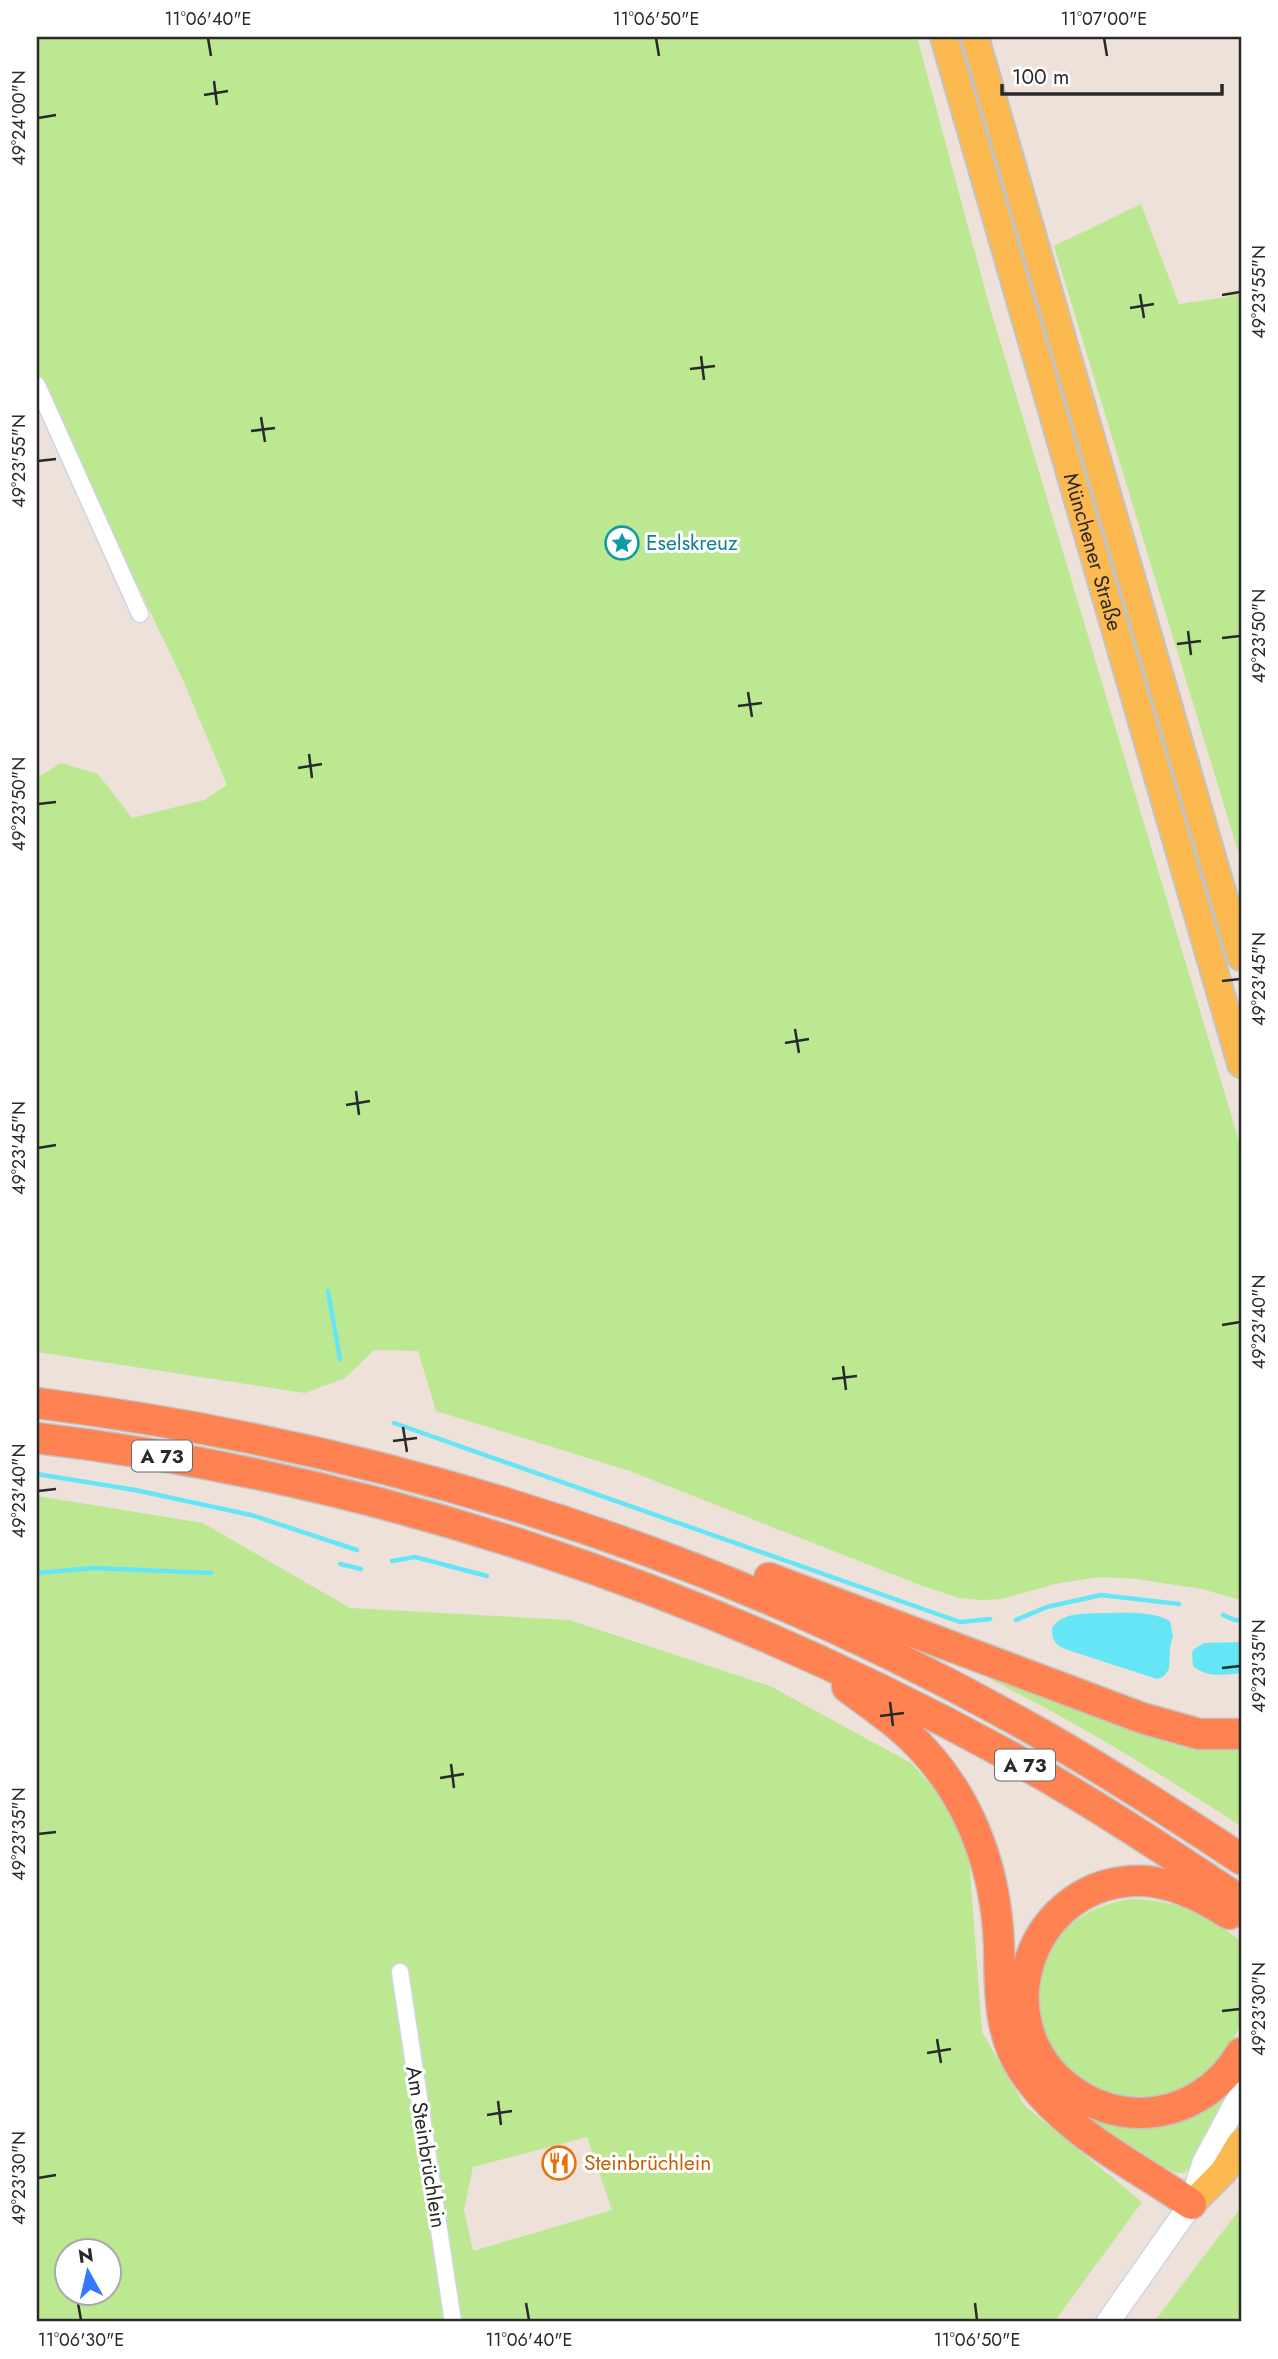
<svg xmlns="http://www.w3.org/2000/svg" width="1278" height="2359" viewBox="0 0 1278 2359" font-family="Jost,sans-serif">
	<style>
		.green { fill: #bce891; fill-rule: evenodd }
		.water { fill: #64e6f7 }
		.lines { fill: none; stroke-linecap: round; stroke-linejoin: round }
		.stream { stroke: #64e6f7; stroke-width: 4.5 }
		.minor-casing { stroke: #cfd6e3; stroke-width: 19 }
		.secondary-casing { stroke: #cfd6e3; stroke-width: 26 }
		.primary-casing { stroke: #c3c3c3; stroke-width: 30 }
		.motorway-casing { stroke: #c3c3c3; stroke-width: 33 }
		.minor { stroke: #fff; stroke-width: 16 }
		.secondary { stroke: #fff; stroke-width: 23 }
		.primary { stroke: #fbb950; stroke-width: 26 }
		.motorway { stroke: #ff8352; stroke-width: 30 }
		.ticks { fill: none; stroke: #292929; stroke-width: 2.5 }
		.labels { text-anchor: middle; stroke-width: 6; stroke-linejoin: round; paint-order: stroke }
		.shield { fill: #fff; stroke: #696969; stroke-width: 2 }
		.shield-label { font-size: 19px; font-weight: bold; fill: #292929 }
		.culture-label { font-size: 21px; fill: #0d838f; stroke: #fff; text-anchor: start }
		.street-label { font-size: 21px; fill: #292929; stroke: #fff }
		.food-label { font-size: 21px; fill: #c56008; stroke: #fff; text-anchor: start }
		.neatline { fill: none; stroke: #292929; stroke-width: 2.5 }
		.ticks-label { font-size: 18px; text-anchor: middle; fill: #292929 }
	</style>
	<rect width="100%" height="100%" fill="#ede1d9"/>
	<g class="green">
		<path d="M 37,37 L 917,37 L 988,301 L 1241,1148 L 1241,1600 L 1202,1589 L 1136,1579 L 1101,1577 L 1059,1583 L 1001,1599 L 982,1600 L 959,1598 L 920,1585 L 627,1470 L 436,1411 L 418,1351 L 374,1350 L 345,1378 L 305,1393 L 37,1352 L 37,778 L 61,763 L 98,774 L 132,818 L 204,800 L 227,785 L 183,680 L 37,376 Z"/>
		<path d="M 1141,204 L 1179,304 L 1227,297 L 1241,289 L 1241,861 L 1054,246 Z"/>
		<path d="M 37,1496 L 203,1523 L 350,1608 L 569,1620 L 770,1686 L 911,1763 L 944,1799 L 969,1858 L 982,2032 L 1025,2106 L 1142,2202 L 1054,2322 L 37,2322 ZM 587,2137 L 612,2210 L 473,2251 L 464,2210 L 473,2167 ZM 66,2250 L 108,2250 L 108,2292 L 66,2292 Z"/>
		<path d="M 991,1677 L 1201,1747 L 1218,1750 L 1241,1748 L 1241,1826 C 1160,1774 1080,1724 993,1681 Z"/>
		<path d="M 1132,1899 C 1181,1901 1202,1913 1241,1941 C 1241,1960 1241,1980 1241,1999 C 1241,2006 1242,2014 1241,2020 C 1238,2036 1224,2054 1213,2065 C 1202,2075 1192,2084 1179,2090 C 1161,2097 1141,2097 1122,2095 C 1054,2084 1019,2016 1048,1955 C 1063,1922 1097,1903 1132,1899 Z"/>
		<path d="M 1241,2068 L 1241,2078 L 1190,2168 L 1184,2173 L 1176,2173 L 1164,2167 L 1081,2113 L 1110,2116 Z"/>
		<path d="M 1241,2206 L 1241,2322 L 1154,2322 L 1236,2214 Z"/>
	</g>
	<g class="water">
		<path d="M 1101,1613 C 1122,1613 1151,1610 1170,1621 L 1173,1636 L 1170,1648 L 1169,1669 L 1164,1676 L 1157,1679 L 1068,1650 C 1057,1646 1051,1641 1052,1628 C 1062,1612 1084,1614 1101,1613 Z"/>
		<path d="M 1241,1642 L 1241,1673 C 1225,1675 1206,1678 1193,1666 L 1192,1653 L 1194,1649 L 1204,1643 Z"/>
	</g>
	<g class="lines">
		<g class="stream">
			<path d="M 328,1291 L 340,1359"/>
			<path d="M 394,1423 L 960,1622 L 990,1619"/>
			<path d="M 37,1474 L 135,1490 L 251,1515 L 357,1550"/>
			<path d="M 392,1561 L 415,1557 L 487,1576"/>
			<path d="M 340,1564 L 361,1569"/>
			<path d="M 37,1573 L 93,1568 L 211,1573"/>
			<path d="M 1223,1615 L 1235,1620 L 1241,1620"/>
			<path d="M 1016,1620 L 1047,1607 L 1101,1595 L 1179,1604"/>
		</g>
		<defs>
			<g id="minor">
				<path d="M 37,385 L 140,614"/>
				<path d="M 400,1972 L 453,2322"/>
			</g>
			<path id="secondary" d="M 1108,2322 L 1191,2204 L 1204,2163 L 1241,2094"/>
			<g id="primary">
				<path id="s1" d="M 944,37 L 1241,1064"/>
				<path d="M 975,37 L 1241,957"/>
				<path d="M 1191,2204 L 1223,2172 L 1241,2142"/>
			</g>
			<g id="motorway">
				<path d="M 37,1403 C 385,1447 718,1553 1025,1725 C 1099,1766 1170,1812 1241,1859"/>
				<path d="M 37,1438 C 376,1478 703,1589 1002,1752 C 1085,1797 1163,1849 1241,1901"/>
				<path d="M 769,1578 L 1142,1718 L 1199,1734 L 1241,1734"/>
				<path d="M 847,1687 C 865,1701 885,1714 902,1729 C 966,1785 996,1863 999,1946 C 1000,1990 998,2031 1022,2069 C 1062,2131 1133,2164 1191,2204"/>
				<path d="M 1229,1914 C 1200,1895 1166,1878 1130,1881 C 1027,1889 985,2022 1067,2087 C 1088,2103 1113,2113 1141,2113 C 1183,2112 1219,2090 1241,2053"/>
			</g>
		</defs>
		<use href="#minor" class="minor-casing"/>
		<use href="#secondary" class="secondary-casing"/>
		<use href="#primary" class="primary-casing"/>
		<use href="#motorway" class="motorway-casing"/>
		<use href="#minor" class="minor"/>
		<use href="#secondary" class="secondary"/>
		<use href="#primary" class="primary"/>
		<use href="#motorway" class="motorway"/>
	</g>
	<path class="ticks" d="M 208,38 L 211,56M 656,38 L 659,56M 1104,38 L 1107,56M 214,81 L 217,105M 204,95 L 228,91M 38,118 L 56,115M 1140,294 L 1144,318M 1222,295 L 1240,292M 1130,308 L 1154,304M 701,356 L 704,380M 690,369 L 715,366M 261,417 L 265,442M 251,431 L 275,428M 38,461 L 56,459M 1188,631 L 1191,655M 1222,638 L 1240,636M 1177,644 L 1201,641M 748,692 L 752,717M 738,706 L 762,703M 309,754 L 312,778M 298,768 L 322,764M 38,804 L 56,802M 1222,981 L 1240,979M 795,1029 L 799,1053M 785,1043 L 809,1039M 356,1091 L 359,1115M 346,1105 L 370,1101M 38,1148 L 56,1145M 1222,1325 L 1240,1322M 843,1366 L 846,1390M 832,1379 L 857,1376M 403,1427 L 407,1452M 393,1441 L 417,1438M 38,1491 L 56,1489M 1222,1668 L 1240,1666M 890,1702 L 893,1726M 880,1716 L 904,1713M 451,1764 L 454,1788M 440,1778 L 464,1774M 38,1834 L 56,1832M 1222,2011 L 1240,2009M 937,2039 L 941,2063M 927,2053 L 951,2049M 498,2101 L 501,2125M 487,2115 L 512,2111M 38,2178 L 56,2175M 78,2303 L 81,2320M 526,2303 L 529,2320M 975,2303 L 977,2320"/>
	<defs>
		<symbol id="sight-ring" viewBox="-11 -11 22 22"><circle r="9.5" fill="#fff" stroke="#0f9aa8" stroke-width="1.5"/><path d="M0-6L1.8-2.2L6-1.7L2.9 1.2L3.7 5.4L0 3.3L-3.7 5.4L-2.9 1.2L-6-1.7L-1.8-2.2Z" fill="#0f9aa8"/></symbol>
		<symbol id="restaurant-ring" viewBox="-11 -11 22 22"><circle r="9.5" fill="#fff" stroke="#e8710a" stroke-width="1.5"/><path d="M-5-6h1v4h1v-4h1v4h1v-4h1v5L-1.5 .5V6h-2V.5L-5-1ZM5-6V6H3V1.5H1.5Q1.5-4 5-6Z" fill="#e8710a"/></symbol>
	</defs>
	<g fill-rule="evenodd">
		<use href="#sight-ring" x="603" y="524" width="38" height="38"/>
		<use href="#restaurant-ring" x="540" y="2144" width="38" height="38"/>
	</g>
	<g class="labels">
		<g class="shield">
			<rect x="132" y="1440.5" width="60" height="31" rx="5"/>
			<rect x="995" y="1749.5" width="60" height="31" rx="5"/>
		</g>
		<g class="shield-label">
			<text x="162" y="1463">A 73</text>
			<text x="1025" y="1772">A 73</text>
		</g>
		<g class="culture-label">
			<text x="646" y="550">Eselskreuz</text>
		</g>
		<g class="street-label">
			<text dy="7" stroke="none"><textPath href="#s1" startOffset="536">Münchener Straße</textPath></text>
			<text transform="translate(426 2147) rotate(81)" y="7">Am Steinbrüchlein</text>
		</g>
		<g class="food-label">
			<text x="584" y="2170">Steinbrüchlein</text>
		</g>
	</g>
	<rect width="1278" height="2359" fill="none" stroke="#ffffff" stroke-width="77"/>
	<g transform="translate(88 2272) rotate(352)"><circle r="33" fill="#ffffff" stroke="#a9a9a9" stroke-width="2"/>
	<path d="M0-5L12 26L0 18L-12 26Z" fill="#3478ff"/>
	<text y="-10" font-size="19" font-weight="bold" text-anchor="middle" fill="#292929">N</text>
	</g>
	<path d="M1002 84v10h220v-10" fill="none" stroke="#292929" stroke-width="3.5"/>
	<text x="1012" y="84" font-size="21" fill="#292929" stroke="#ffffff" stroke-width="5" paint-order="stroke">100 m</text>
	<rect x="38" y="38" width="1202" height="2282" class="neatline"/>
	<g class="ticks-label">
		<text x="208" y="25">11°06'40"E</text>
		<text x="656" y="25">11°06'50"E</text>
		<text x="1104" y="25">11°07'00"E</text>
		<text transform="translate(19 118) rotate(-90)" y="6">49°24'00"N</text>
		<text transform="translate(1259 292) rotate(-90)" y="6">49°23'55"N</text>
		<text transform="translate(19 461) rotate(-90)" y="6">49°23'55"N</text>
		<text transform="translate(1259 636) rotate(-90)" y="6">49°23'50"N</text>
		<text transform="translate(19 804) rotate(-90)" y="6">49°23'50"N</text>
		<text transform="translate(1259 979) rotate(-90)" y="6">49°23'45"N</text>
		<text transform="translate(19 1148) rotate(-90)" y="6">49°23'45"N</text>
		<text transform="translate(1259 1322) rotate(-90)" y="6">49°23'40"N</text>
		<text transform="translate(19 1491) rotate(-90)" y="6">49°23'40"N</text>
		<text transform="translate(1259 1666) rotate(-90)" y="6">49°23'35"N</text>
		<text transform="translate(19 1834) rotate(-90)" y="6">49°23'35"N</text>
		<text transform="translate(1259 2009) rotate(-90)" y="6">49°23'30"N</text>
		<text transform="translate(19 2178) rotate(-90)" y="6">49°23'30"N</text>
		<text x="81" y="2346">11°06'30"E</text>
		<text x="529" y="2346">11°06'40"E</text>
		<text x="977" y="2346">11°06'50"E</text>
	</g>
</svg>
